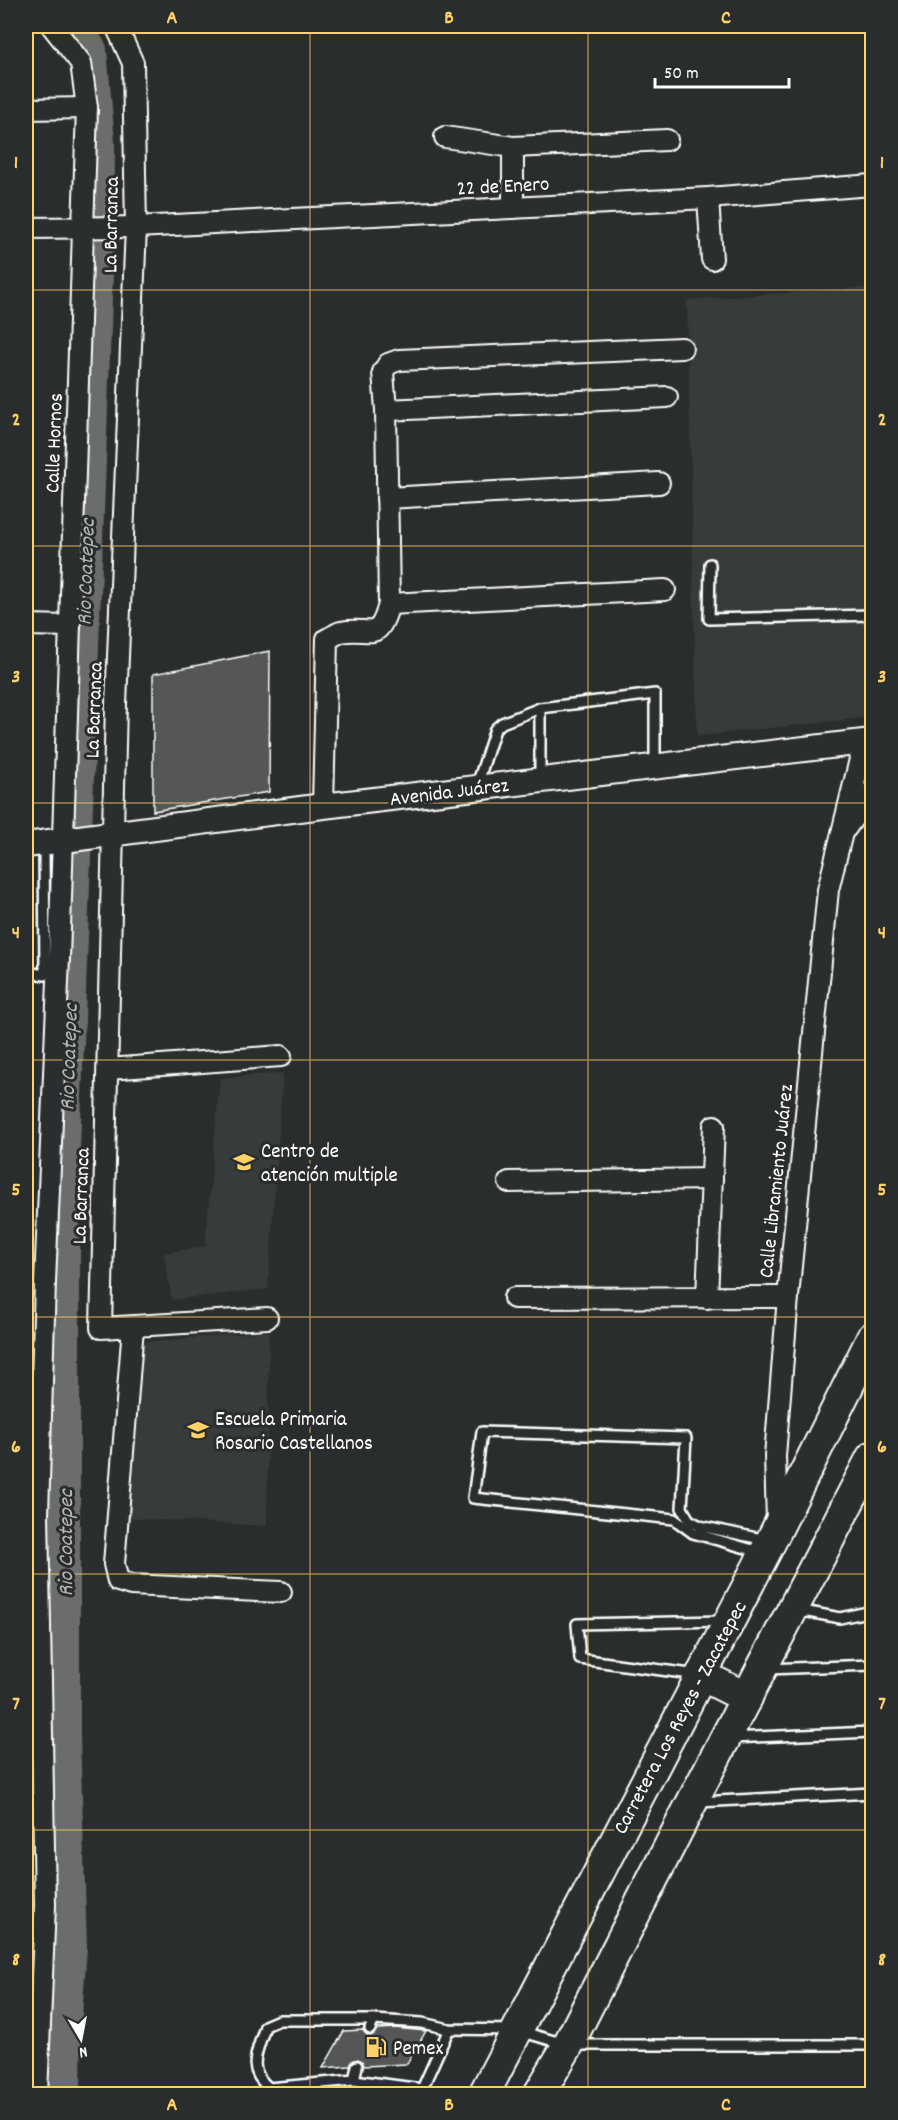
<svg xmlns="http://www.w3.org/2000/svg" width="898" height="2120" viewBox="0 0 898 2120" font-family="Dekko,sans-serif">
	<style>
		.built { fill: #373a3b }
		.lines { fill: none; stroke-linecap: round; stroke-linejoin: round }
		.river { stroke: #6a6c6d; stroke-width: 32 }
		.building { fill: #555758; stroke: #fff; stroke-width: 1.5 }
		.service-casing { stroke: #fff; stroke-width: 14 }
		.minor-casing { stroke: #fff; stroke-width: 24 }
		.tertiary-casing { stroke: #fff; stroke-width: 28 }
		.primary-casing { stroke: #fff; stroke-width: 34 }
		.service { stroke: #2a2d2e; stroke-width: 9 }
		.minor { stroke: #2a2d2e; stroke-width: 20 }
		.tertiary { stroke: #2a2d2e; stroke-width: 24 }
		.primary { stroke: #2a2d2e; stroke-width: 30 }
		.grid { fill: none; stroke: #ffd166; stroke-width: 1.5; stroke-opacity: 0.55 }
		.labels { text-anchor: middle; stroke-width: 6; stroke-linejoin: round; paint-order: stroke }
		.street-label { font-size: 21px; fill: #fff; stroke: #2a2d2e }
		.poi-label { font-size: 21px; fill: #fff; stroke: #2a2d2e; text-anchor: start }
		.water-label { font-size: 22px; font-style: italic; fill: #b4b6b6; stroke: #2a2d2e }
		.neatline { fill: none; stroke: #ffd166; stroke-width: 2 }
		.grid-label { font-size: 20px; text-anchor: middle; font-weight: bold; fill: #ffd166 }
	</style>
	<rect width="100%" height="100%" fill="#2a2d2e"/>
	<filter id="ink" filterUnits="userSpaceOnUse"><feTurbulence type="fractalNoise" baseFrequency=".0167" numOctaves="2"/><feDisplacementMap in="SourceGraphic" scale="12" xChannelSelector="R" yChannelSelector="G"/><feConvolveMatrix kernelMatrix="1 2 1 2 8 2 1 2 1" color-interpolation-filters="sRGB"/></filter>
	<g filter="url(#ink)">
		<g class="built">
			<path d="M 872,287 L 872,717 L 697,736 L 687,300 Z"/>
			<path d="M 283,1073 L 268,1289 L 172,1300 L 164,1253 L 205,1246 L 220,1078 Z"/>
			<path d="M 269,1331 L 267,1526 L 122,1518 L 135,1343 Z"/>
		</g>
		<g class="lines">
			<path class="river" d="M 65,2094 L 66,2016 L 71,1947 L 64,1737 L 64,1149 L 98,247 L 99,143 L 91,50 L 75,26"/>
		</g>
		<g class="building">
			<path d="M 270,651 L 269,792 L 153,811 L 153,674 Z"/>
			<path d="M 395,2028 L 426,2031 L 407,2064 L 364,2066 L 362,2061 L 358,2059 L 352,2061 L 350,2066 L 323,2068 L 344,2031 L 363,2030 L 365,2033 L 370,2036 L 374,2034 L 377,2029 Z"/>
		</g>
		<g class="lines">
			<defs>
				<g id="service">
					<path d="M 710,564 L 709,619 L 872,615"/>
					<path d="M 540,780 L 540,708 L 655,694 L 655,765"/>
					<path d="M 477,785 L 495,729 L 502,723 L 540,708"/>
					<path d="M 26,972 L 45,975 L 44,845"/>
					<path d="M 760,1552 L 693,1533 L 674,1519 L 473,1498 L 482,1432 L 686,1438 L 682,1508 L 689,1520 L 700,1526 L 766,1540"/>
					<path d="M 798,1610 L 840,1618 L 872,1611"/>
					<path d="M 767,1669 L 872,1665"/>
					<path d="M 698,1675 L 580,1659 L 577,1624 L 724,1621"/>
					<path d="M 731,1738 L 872,1732"/>
					<path d="M 698,1802 L 872,1793"/>
					<path d="M 370,2029 L 374,2020 L 422,2023 L 449,2029 L 516,2030 L 568,2045 L 872,2045"/>
					<path d="M 357,2066 L 354,2080 L 422,2089 L 434,2094"/>
					<path d="M 354,2080 L 269,2088 C 245,2068 258,2052 265,2026 L 279,2020 L 374,2020"/>
					<path d="M 422,2089 L 449,2029"/>
				</g>
				<g id="minor">
					<path d="M 116,26 L 133,63 L 136,227 L 116,704 L 101,1328 L 267,1318"/>
					<path d="M 26,109 L 87,108"/>
					<path d="M 445,137 L 513,147"/>
					<path d="M 708,198 L 712,259"/>
					<path d="M 513,208 L 513,147 L 667,140"/>
					<path d="M 26,228 L 136,227 L 708,198 L 872,185"/>
					<path d="M 386,410 L 667,397"/>
					<path d="M 387,498 L 659,483"/>
					<path d="M 389,604 L 665,590"/>
					<path d="M 26,625 L 70,626"/>
					<path d="M 323,806 L 327,639 C 332,637 337,633 341,632 C 371,626 378,645 389,604 L 386,410 L 383,372 L 388,364 L 399,360 L 682,348"/>
					<path d="M 846,828 L 872,791"/>
					<path d="M 108,1069 L 281,1056"/>
					<path d="M 509,1182 L 712,1179"/>
					<path d="M 514,1298 L 788,1297"/>
					<path d="M 707,1298 L 714,1126"/>
					<path d="M 133,1327 L 114,1564 L 118,1581 L 131,1585 L 281,1592"/>
					<path d="M 777,1521 L 775,1456 L 788,1297 L 828,890 L 864,743"/>
					<path d="M 37,2094 L 45,1905 L 38,1514 L 45,1282 L 59,958 L 87,108 L 81,63 L 52,26"/>
				</g>
				<path id="tertiary" d="M 26,845 L 323,806 L 872,741"/>
				<g id="primary">
					<path d="M 701,1675 L 747,1698"/>
					<path d="M 484,2094 L 771,1541 L 872,1338"/>
					<path d="M 539,2094 L 568,2045 L 692,1802 L 872,1457"/>
				</g>
			</defs>
			<use href="#service" class="service-casing"/>
			<use href="#minor" class="minor-casing"/>
			<use href="#tertiary" class="tertiary-casing"/>
			<use href="#primary" class="primary-casing"/>
			<use href="#service" class="service"/>
			<use href="#minor" class="minor"/>
			<use href="#tertiary" class="tertiary"/>
			<use href="#primary" class="primary"/>
		</g>
	</g>
	<path class="grid" d="M 310,26 L 310,2094M 588,26 L 588,2094M 26,290 L 872,290M 26,546 L 872,546M 26,803 L 872,803M 26,1060 L 872,1060M 26,1317 L 872,1317M 26,1574 L 872,1574M 26,1830 L 872,1830"/>
	<defs>
		<symbol id="school-bare" viewBox="-9 -9 18 18"><path d="M0-5L7-2L0 1L-7-2ZM-4 1L0 2.5L4 1V4Q0 6-4 4Z" fill="#ffd166" stroke="#2a2d2e" stroke-width="2.5" paint-order="stroke"/></symbol>
		<symbol id="fuel-bare" viewBox="-9 -9 18 18"><path d="M-5.5-6h7V0h2V4h1.3V-2.5L3-4.5l.8-.8L6-3V5H2.5V1h-1V6h-7ZM-4.2-4.7v3.2H.2V-4.7Z" fill="#ffd166" stroke="#2a2d2e" stroke-width="2.5" paint-order="stroke"/></symbol>
	</defs>
	<g fill-rule="evenodd">
		<use href="#school-bare" x="229" y="1147" width="30" height="30"/>
		<use href="#school-bare" x="183" y="1415" width="30" height="30"/>
		<use href="#fuel-bare" x="361" y="2032" width="30" height="30"/>
	</g>
	<g class="labels">
		<g class="street-label">
			<text transform="translate(503 185) rotate(-3)" y="7">22 de Enero</text>
			<text transform="translate(110 225) rotate(-89)" y="7">La Barranca</text>
			<text transform="translate(53 443) rotate(-88)" y="7">Calle Hornos</text>
			<text transform="translate(93 710) rotate(-88)" y="7">La Barranca</text>
			<text transform="translate(449 791) rotate(-7)" y="7">Avenida Juárez</text>
			<text transform="translate(775 1181) rotate(-84)" y="7">Calle Libramiento Juárez</text>
			<text transform="translate(80 1196) rotate(-88)" y="7">La Barranca</text>
			<text transform="translate(679 1717) rotate(-62)" y="7">Carretera Los Reyes - Zacatepec</text>
		</g>
		<g class="poi-label">
			<text x="261" y="1157">Centro de<tspan x="261" dy="24">atención multiple</tspan></text>
			<text x="215" y="1425">Escuela Primaria<tspan x="215" dy="24">Rosario Castellanos</tspan></text>
			<text x="393" y="2054">Pemex</text>
		</g>
		<g class="water-label">
			<text transform="translate(84 572) rotate(-88)" y="8">Rio Coatepec</text>
			<text transform="translate(67 1057) rotate(-88)" y="8">Rio Coatepec</text>
			<text transform="translate(64 1543) rotate(-90)" y="8">Rio Coatepec</text>
		</g>
	</g>
	<rect width="898" height="2120" fill="none" stroke="#2a2d2e" stroke-width="66"/>
	<g transform="translate(81 2039) rotate(170)" stroke="#2a2d2e" stroke-width="4.5" paint-order="stroke">
	<path d="M0-4.5L10 22L0 15L-10 22Z" fill="#ffffff"/>
	<text y="-9" font-size="16" font-weight="bold" text-anchor="middle" fill="#ffffff">N</text>
	</g>
	<path d="M655 78v9h134v-9" fill="none" stroke="#ffffff" stroke-width="3"/>
	<text x="664" y="78" font-size="18" fill="#ffffff" stroke="#2a2d2e" stroke-width="4.5" paint-order="stroke">50 m</text>
	<rect x="33" y="33" width="832" height="2054" class="neatline"/>
	<g class="grid-label">
		<text x="172" y="23">A</text>
		<text x="449" y="23">B</text>
		<text x="726" y="23">C</text>
		<text x="16" y="168">1</text>
		<text x="882" y="168">1</text>
		<text x="16" y="425">2</text>
		<text x="882" y="425">2</text>
		<text x="16" y="682">3</text>
		<text x="882" y="682">3</text>
		<text x="16" y="938">4</text>
		<text x="882" y="938">4</text>
		<text x="16" y="1195">5</text>
		<text x="882" y="1195">5</text>
		<text x="16" y="1452">6</text>
		<text x="882" y="1452">6</text>
		<text x="16" y="1709">7</text>
		<text x="882" y="1709">7</text>
		<text x="16" y="1965">8</text>
		<text x="882" y="1965">8</text>
		<text x="172" y="2110">A</text>
		<text x="449" y="2110">B</text>
		<text x="726" y="2110">C</text>
	</g>
</svg>
